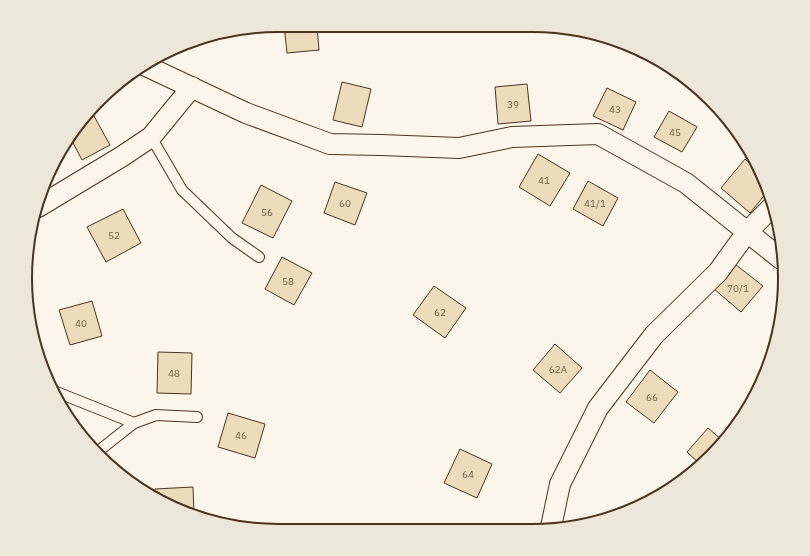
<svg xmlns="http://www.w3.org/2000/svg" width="810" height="556" viewBox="0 0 810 556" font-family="'IBM Plex Sans',sans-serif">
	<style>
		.building { fill: #ecdcbc; stroke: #4a3520 }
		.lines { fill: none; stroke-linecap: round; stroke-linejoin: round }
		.lane-casing { stroke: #4a3520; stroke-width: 12 }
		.street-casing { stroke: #4a3520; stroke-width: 22 }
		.lane { stroke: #fbf6e9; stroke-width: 10 }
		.street { stroke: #fbf6e9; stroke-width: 20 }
		.labels { text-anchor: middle; stroke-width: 3; stroke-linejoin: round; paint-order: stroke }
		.number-label { font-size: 10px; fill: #725f47 }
		.rim { fill: none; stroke: #4a3520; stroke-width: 2 }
	</style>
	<rect width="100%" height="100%" fill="#fbf6e9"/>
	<g class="building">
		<path d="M 284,25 L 317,26 L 319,50 L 287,53 Z"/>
		<path d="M 342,82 L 371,89 L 362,127 L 333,120 Z"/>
		<path d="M 527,84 L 531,121 L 498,124 L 495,87 Z"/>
		<path d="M 607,88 L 636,102 L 623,130 L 593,116 Z"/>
		<path d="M 669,111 L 697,127 L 682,152 L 654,137 Z"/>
		<path d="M 94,116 L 110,145 L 82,160 L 70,137 L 76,126 Z"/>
		<path d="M 538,154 L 570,173 L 550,206 L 519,187 Z"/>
		<path d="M 745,159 L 759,171 L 766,181 L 768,191 L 750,213 L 721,188 Z"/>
		<path d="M 588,181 L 618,198 L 603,226 L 573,209 Z"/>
		<path d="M 335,182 L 367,193 L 355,225 L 324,213 Z"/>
		<path d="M 261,185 L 292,201 L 273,238 L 242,223 Z"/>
		<path d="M 123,209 L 141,243 L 106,262 L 87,227 Z"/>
		<path d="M 282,257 L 312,273 L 294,305 L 265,289 Z"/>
		<path d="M 735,264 L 763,286 L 741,312 L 714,289 Z"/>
		<path d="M 434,286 L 466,308 L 445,338 L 413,315 Z"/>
		<path d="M 92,301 L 102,336 L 70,345 L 59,310 Z"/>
		<path d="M 555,344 L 582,368 L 560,393 L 533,370 Z"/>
		<path d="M 158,352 L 192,353 L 191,394 L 157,393 Z"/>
		<path d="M 650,370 L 678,392 L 654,423 L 626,402 Z"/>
		<path d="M 228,413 L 265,424 L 255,458 L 218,447 Z"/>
		<path d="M 708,428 L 722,440 L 711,457 L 700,464 L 687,452 Z"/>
		<path d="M 460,449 L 492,464 L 477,498 L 444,483 Z"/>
		<path d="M 193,487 L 194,514 L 166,505 L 155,497 L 155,489 Z"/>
	</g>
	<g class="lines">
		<defs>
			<g id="lane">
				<path d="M 151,137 L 182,190 L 232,238 L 259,257"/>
				<path d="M 54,391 L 134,423 L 156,415 L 197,417"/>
				<path d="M 96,453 L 134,423"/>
			</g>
			<g id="street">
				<path d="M 144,65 L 246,113 L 330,144 L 381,145 L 459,148 L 512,137 L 598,134 L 686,183 L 781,259"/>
				<path d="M 38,207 L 121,157 L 151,137 L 192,87"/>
				<path d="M 551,527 L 560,484 L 598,408 L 654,335 L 718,272 L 747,232 L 771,208"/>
			</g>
		</defs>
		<use href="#lane" class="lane-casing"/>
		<use href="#street" class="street-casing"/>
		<use href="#lane" class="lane"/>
		<use href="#street" class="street"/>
	</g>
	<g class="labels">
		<g class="number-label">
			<text x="513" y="108">39</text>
			<text x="615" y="113">43</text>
			<text x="675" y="136">45</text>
			<text x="544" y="184">41</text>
			<text x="345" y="207">60</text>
			<text x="595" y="207">41/1</text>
			<text x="267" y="216">56</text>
			<text x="114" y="239">52</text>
			<text x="288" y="285">58</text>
			<text x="738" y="292">70/1</text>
			<text x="440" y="316">62</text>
			<text x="81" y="327">40</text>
			<text x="558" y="373">62А</text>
			<text x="174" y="377">48</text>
			<text x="652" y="401">66</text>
			<text x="241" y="439">46</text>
			<text x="468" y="478">64</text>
		</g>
	</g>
	<path d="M0 0H810V556H0ZM278 32H532A246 246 0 0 1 778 278V278A246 246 0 0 1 532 524H278A246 246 0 0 1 32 278V278A246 246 0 0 1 278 32Z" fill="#ede7d9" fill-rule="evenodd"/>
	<path class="rim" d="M278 32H532A246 246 0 0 1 778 278V278A246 246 0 0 1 532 524H278A246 246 0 0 1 32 278V278A246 246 0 0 1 278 32Z"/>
</svg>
